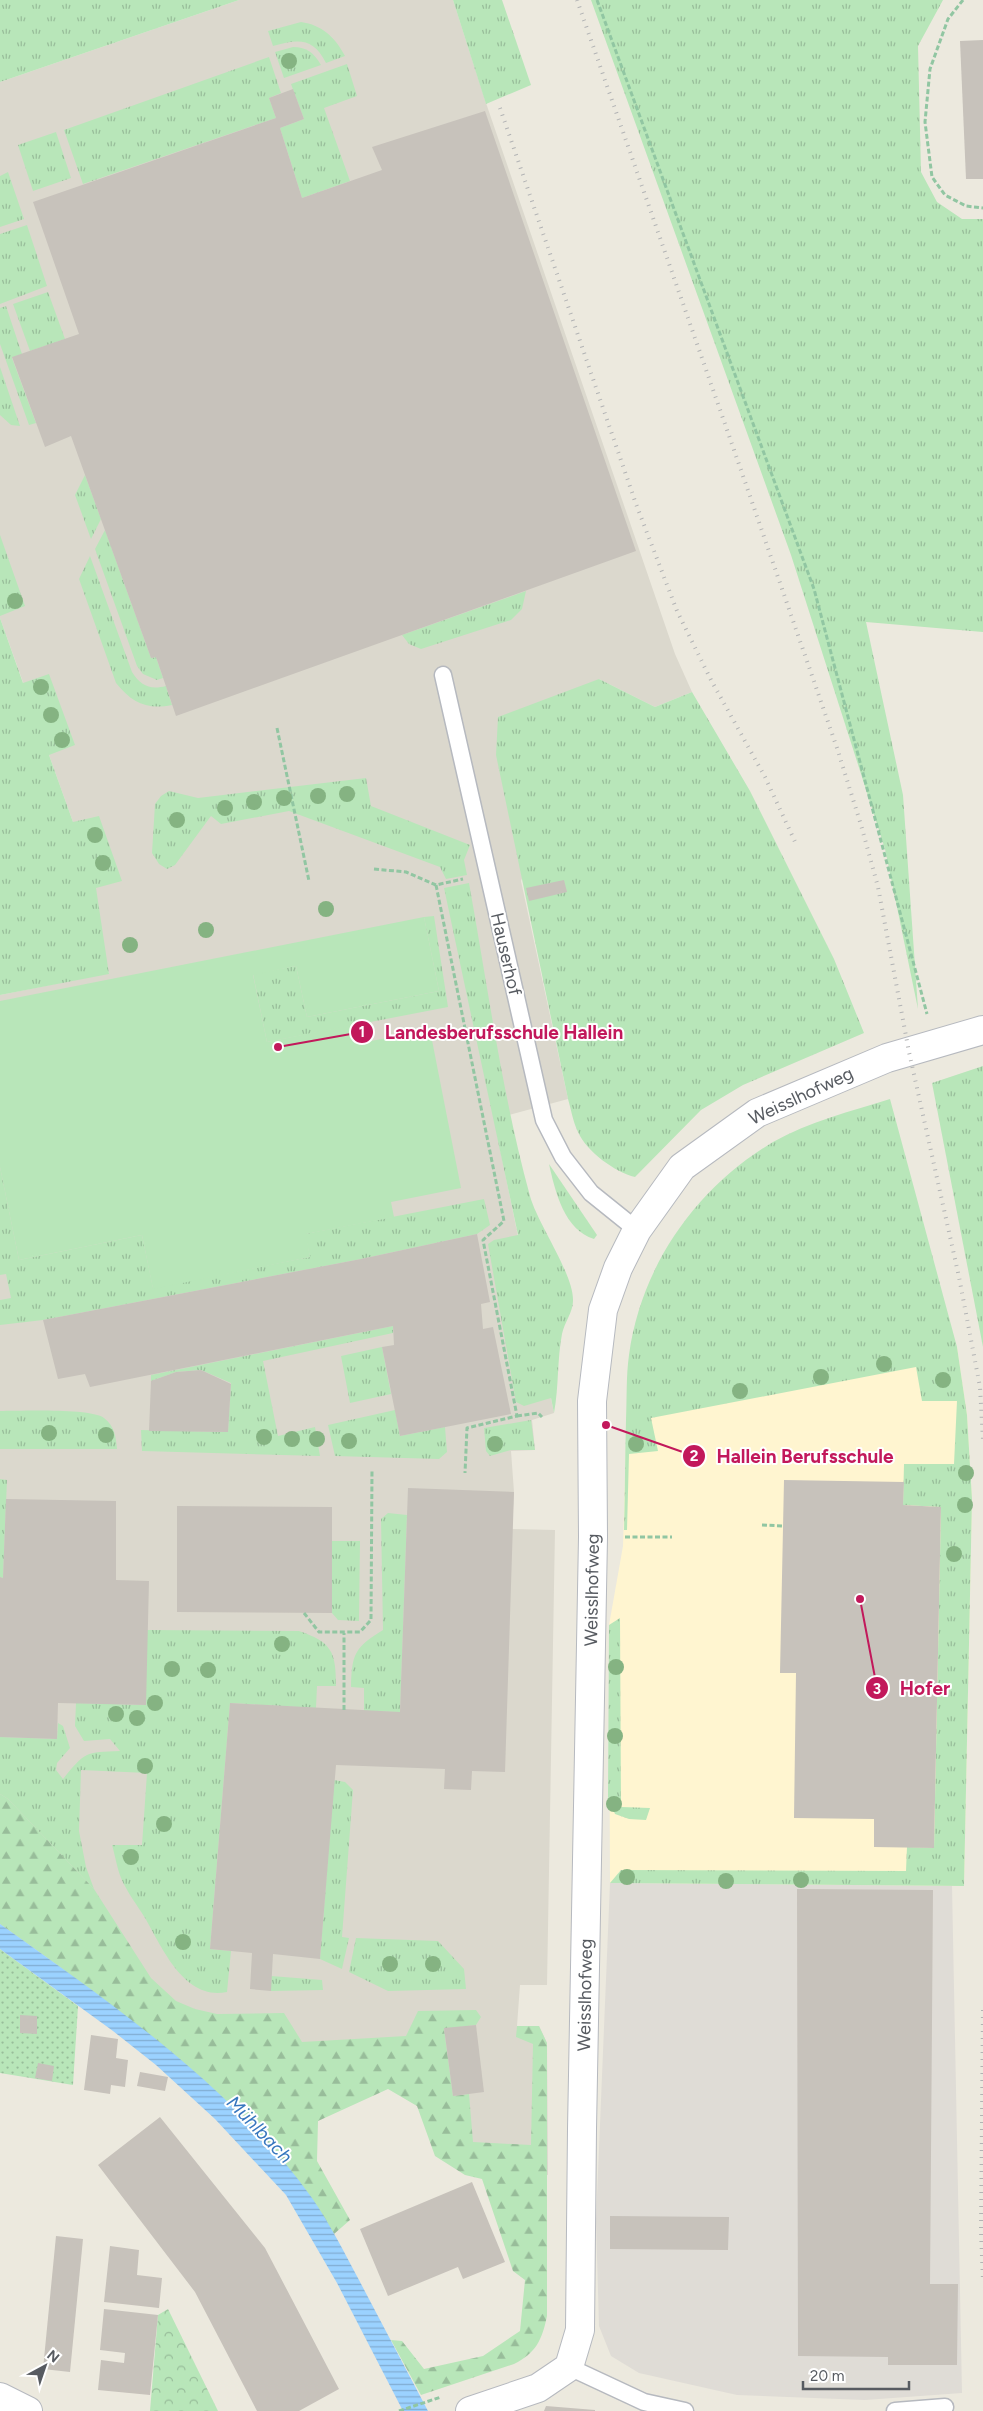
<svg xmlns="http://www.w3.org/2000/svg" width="983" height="2411" viewBox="0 0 983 2411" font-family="Figtree,sans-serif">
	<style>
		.commercial { fill: #fff5d0 }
		.industrial { fill: #dfdcd6 }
		.education { fill: #dbd8cd }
		.grass { fill: url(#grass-tufts) }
		.forest { fill: url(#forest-firs) }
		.park { fill: url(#park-crowns) }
		.garden { fill: url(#garden-dots) }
		.pitch { fill: #b8e6b9 }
		.water { fill: url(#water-rules) }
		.building { fill: #c7c2bb }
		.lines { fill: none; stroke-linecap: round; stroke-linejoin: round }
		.lane-casing { stroke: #b6b9bf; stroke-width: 19 }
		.street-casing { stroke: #b6b9bf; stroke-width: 30 }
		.path { stroke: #91c6a2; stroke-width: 3; stroke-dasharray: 5 2.5; stroke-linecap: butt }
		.lane { stroke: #fff; stroke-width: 16 }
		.street { stroke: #fff; stroke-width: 28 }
		.rail { stroke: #b2b3b4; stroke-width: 4; stroke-dasharray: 1 6; stroke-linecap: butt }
		.tree { fill: #85b382 }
		.labels { text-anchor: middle; stroke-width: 4; stroke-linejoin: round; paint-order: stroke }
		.street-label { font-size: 18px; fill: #575b61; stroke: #fff }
		.water-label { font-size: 19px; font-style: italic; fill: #3777be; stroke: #fff }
		.leader { fill: none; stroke: #c2185b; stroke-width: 2 }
		.callout-dot { fill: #c2185b; stroke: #fff; stroke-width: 2 }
		.mark-label { font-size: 15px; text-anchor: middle; font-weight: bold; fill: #fff }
		.callout-label { font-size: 19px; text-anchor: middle; font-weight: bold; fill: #c2185b; stroke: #fff; stroke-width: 4; stroke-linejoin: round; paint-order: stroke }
	</style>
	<defs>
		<pattern id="grass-tufts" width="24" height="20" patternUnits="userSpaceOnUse" patternTransform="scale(1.25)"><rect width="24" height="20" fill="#b8e6b9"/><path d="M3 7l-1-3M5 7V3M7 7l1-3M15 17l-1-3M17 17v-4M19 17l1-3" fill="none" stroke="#98bd9a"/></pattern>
		<pattern id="forest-firs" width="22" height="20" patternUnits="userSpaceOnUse" patternTransform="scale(1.25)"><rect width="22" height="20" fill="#b8e6b9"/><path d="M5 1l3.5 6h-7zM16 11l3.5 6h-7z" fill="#98bd9a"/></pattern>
		<pattern id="park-crowns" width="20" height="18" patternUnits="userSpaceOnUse" patternTransform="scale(1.25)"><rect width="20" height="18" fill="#b8e6b9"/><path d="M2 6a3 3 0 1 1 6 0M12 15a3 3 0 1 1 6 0" fill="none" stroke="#98bd9a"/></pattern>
		<pattern id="garden-dots" width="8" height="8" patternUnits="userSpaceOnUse" patternTransform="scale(1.25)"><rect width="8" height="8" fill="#b8e6b9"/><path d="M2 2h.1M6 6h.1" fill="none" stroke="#98bd9a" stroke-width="1.8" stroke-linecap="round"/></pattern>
		<pattern id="water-rules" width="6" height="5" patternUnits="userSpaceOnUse" patternTransform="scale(1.25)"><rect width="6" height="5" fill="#9bd2ff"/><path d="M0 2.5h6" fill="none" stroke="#81add2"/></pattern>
	</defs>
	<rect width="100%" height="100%" fill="#ece9de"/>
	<path class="commercial" d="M 957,1347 L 967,1415 L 972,1499 L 964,1886 L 610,1883 L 609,1625 L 623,1546 L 627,1409 Z"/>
	<path class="industrial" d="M 610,1883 L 952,1886 L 962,2393 L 865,2400 L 737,2395 L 639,2373 L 611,2356 L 599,2326 L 596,2221 Z"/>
	<path class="education" d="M 239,0 L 453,0 L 486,103 L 675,654 L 692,692 L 655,707 L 599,679 L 521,881 L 568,1099 L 494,1119 L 554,1413 L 532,1420 L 535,1450 L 511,1451 L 514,1492 L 512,1529 L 555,1530 L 547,1985 L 520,1985 L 517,2026 L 539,2026 L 547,2043 L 548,2175 L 455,2166 L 438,2049 L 187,2066 L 83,1983 L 0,1924 L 0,995 L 109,973 L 73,822 L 0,618 L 0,82 Z"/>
	<g class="grass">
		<path d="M 0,0 L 239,0 L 0,82 Z"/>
		<path d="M 453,0 L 502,0 L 531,85 L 486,104 Z"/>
		<path d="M 591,0 L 943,0 L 918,46 L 921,172 L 937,202 L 962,219 L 983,219 L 983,632 L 866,622 L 903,795 L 918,1009 L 885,849 L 791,555 Z"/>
		<path d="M 301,22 C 322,25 335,37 345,56 L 326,63 C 313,37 298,39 273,46 L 268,31 Z"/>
		<path d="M 293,47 C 307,47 314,53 321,65 L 284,78 L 275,52 Z"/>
		<path d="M 269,57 L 281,93 L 269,98 L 276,118 L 83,184 L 64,130 Z"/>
		<path d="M 347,64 L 357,96 L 324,108 L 350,181 L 302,198 L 280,128 L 304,119 L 291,84 Z"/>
		<path d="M 56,132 L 71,178 L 33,191 L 18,145 Z"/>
		<path d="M 8,172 L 24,219 L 0,227 L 0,176 Z"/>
		<path d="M 27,225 L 47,286 L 0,304 L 0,234 Z"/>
		<path d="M 48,292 L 65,339 L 30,351 L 13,304 Z"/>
		<path d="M 6,306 L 22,354 L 12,358 L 36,423 L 29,425 L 0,344 L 0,308 Z"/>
		<path d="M 0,367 L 20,426 L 11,425 L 0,415 Z"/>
		<path d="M 85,475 L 101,519 L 91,539 L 75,495 Z"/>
		<path d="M 105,530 L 151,658 L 156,657 L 163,678 L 157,680 L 143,674 L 137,666 L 95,549 Z"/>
		<path d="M 0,535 L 25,606 L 0,616 Z"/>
		<path d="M 90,556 L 132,672 C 141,686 150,690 166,686 L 172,705 C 147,710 132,703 116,683 L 79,579 Z"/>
		<path d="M 526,591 L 522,609 L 511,620 L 421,649 L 409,644 L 402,635 Z"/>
		<path d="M 0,618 L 23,683 L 49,674 L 75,745 L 49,755 L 73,822 L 99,816 L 122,881 L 96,888 L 109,974 L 0,995 Z"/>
		<path d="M 599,679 L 655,707 L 692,692 L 750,791 L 834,959 L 864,1033 L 743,1085 L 701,1110 L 635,1177 C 615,1172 587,1152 578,1132 C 573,1122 571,1109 568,1099 L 496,755 L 498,717 Z"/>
		<path d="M 366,778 L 371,806 L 470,845 L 464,860 L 467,875 L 446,879 L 440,867 L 289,811 L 221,824 L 211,816 L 175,865 L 167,869 L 159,864 L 152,853 L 155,804 L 161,796 L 169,791 L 198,798 Z"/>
		<path d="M 469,883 C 488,988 502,1094 530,1196 C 538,1225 574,1274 573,1301 C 573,1312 564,1323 562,1334 C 557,1360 559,1387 554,1413 L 551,1398 L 524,1406 L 516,1402 L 488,1244 L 494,1240 L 518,1235 L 444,888 Z"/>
		<path d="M 434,916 L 448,1007 L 267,1042 L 253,974 L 296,966 L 307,1017 L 439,991 L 424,917 Z"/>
		<path d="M 983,1066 L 983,1347 L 932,1083 Z"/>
		<path d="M 890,1099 L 957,1347 L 967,1415 L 972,1499 L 964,1886 L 610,1883 L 621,1870 L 906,1871 L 907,1847 L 934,1848 L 941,1507 L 903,1505 L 904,1464 L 954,1464 L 957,1401 L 922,1401 L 916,1367 L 651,1418 L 658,1451 L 629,1454 L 627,1530 L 624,1530 C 625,1493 625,1456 626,1420 C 627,1398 626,1376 629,1355 C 641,1266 696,1188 773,1142 C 808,1122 852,1111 890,1099 Z"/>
		<path d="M 549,1164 L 597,1235 L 594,1239 C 564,1230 555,1191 549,1164 Z"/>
		<path d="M 0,1167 L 19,1260 L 142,1235 L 153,1288 L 310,1257 L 305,1234 L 484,1199 L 490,1225 L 477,1234 L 361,1259 L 43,1320 L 0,1325 L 0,1300 L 11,1298 L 6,1274 L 0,1275 Z"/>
		<path d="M 393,1326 L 393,1333 L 263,1361 L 278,1436 L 315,1427 L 320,1456 L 142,1451 L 141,1430 L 228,1432 L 231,1383 L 201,1370 L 176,1372 L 151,1381 L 151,1375 Z"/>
		<path d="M 382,1347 L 391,1394 L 350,1403 L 341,1356 Z"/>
		<path d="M 395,1410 L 400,1436 L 445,1427 L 447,1452 L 439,1459 L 335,1456 L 328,1425 Z"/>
		<path d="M 0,1411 C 20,1411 91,1408 104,1418 C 115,1426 116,1438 117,1449 L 0,1449 Z"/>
		<path d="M 531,1420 L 535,1450 L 511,1450 L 490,1456 L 486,1451 L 484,1428 Z"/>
		<path d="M 0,1479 L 7,1480 L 3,1578 L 0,1577 Z"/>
		<path d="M 388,1513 L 407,1515 L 400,1712 L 364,1711 L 364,1688 L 351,1687 C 352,1654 354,1648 383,1630 L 381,1519 Z"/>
		<path d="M 332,1541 L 360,1541 L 359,1621 L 338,1620 L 332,1613 Z"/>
		<path d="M 620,1618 L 621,1807 L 650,1808 L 646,1820 L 629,1819 L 615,1814 L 608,1797 L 609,1625 Z"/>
		<path d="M 147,1630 L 299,1631 C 332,1642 336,1652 336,1686 L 317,1686 L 316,1708 L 230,1703 L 210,1949 L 231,1951 L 227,1992 C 184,2001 162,1947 145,1918 C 137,1905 127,1892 121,1878 C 117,1868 115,1855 112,1845 L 142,1845 L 147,1773 L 81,1770 L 79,1831 L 86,1867 L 94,1889 L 8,1799 L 0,1794 L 0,1737 L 57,1739 L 58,1723 L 63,1726 L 70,1748 L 57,1763 L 56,1770 L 63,1779 C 85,1752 85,1752 120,1751 L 110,1739 L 84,1741 L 75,1726 L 76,1703 L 145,1705 Z"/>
		<path d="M 334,1780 L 345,1782 L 353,1790 L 342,1937 L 349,1938 L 342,1969 L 320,1959 Z"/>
		<path d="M 356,1938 L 438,1941 L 464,1969 L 466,1989 L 388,1991 L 349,1972 Z"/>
		<path d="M 271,1976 L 322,1980 L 323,1990 L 271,1991 Z"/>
	</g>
	<path class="forest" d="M 0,1794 L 8,1799 L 94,1889 L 151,1978 L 176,2001 L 195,2009 L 217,2014 L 284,2013 L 302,2042 L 406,2036 L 418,2011 L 476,2010 L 481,2017 L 476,2025 L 444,2029 L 453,2096 L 469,2094 L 473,2142 L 531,2145 L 533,2044 L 516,2037 L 517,2026 L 539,2026 L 547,2043 L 547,2316 C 542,2340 536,2353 514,2364 L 421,2395 L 391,2340 L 402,2341 L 424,2369 L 483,2356 L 520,2331 L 525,2280 L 513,2271 L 482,2179 L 465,2175 L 435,2156 L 417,2106 L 388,2089 L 318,2121 L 317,2161 L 350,2220 L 334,2234 C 251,2102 124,2013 0,1924 Z"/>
	<path class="park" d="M 168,2309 L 218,2411 L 150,2411 L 158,2315 Z"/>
	<path class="garden" d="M 0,1949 L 78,2006 L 73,2085 L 0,2073 Z"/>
	<path class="pitch" d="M 424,917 L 439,991 L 307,1017 L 296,966 L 253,975 L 267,1042 L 356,1024 L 360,1043 L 430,1030 L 461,1188 L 391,1202 L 394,1217 L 306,1234 L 310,1257 L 153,1289 L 142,1235 L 19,1260 L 0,1167 L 0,1001 Z"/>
	<path class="water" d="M 0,1924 C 112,2004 231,2085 312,2198 C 330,2224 344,2252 359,2280 C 382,2324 405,2367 428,2411 L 403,2411 L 337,2283 L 286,2195 L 215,2119 L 156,2065 L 113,2031 L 0,1949 Z"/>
	<g class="building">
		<path d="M 983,40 L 983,179 L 966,179 L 960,41 Z"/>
		<path d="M 293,89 L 304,119 L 280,128 L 302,198 L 382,170 L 372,147 L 485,111 L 636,551 L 176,716 L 156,657 L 151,658 L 71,436 L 45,447 L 12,357 L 79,334 L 33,202 L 276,118 L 269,98 Z"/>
		<path d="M 564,880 L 567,892 L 529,901 L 526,888 Z"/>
		<path d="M 477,1234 L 490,1302 L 481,1304 L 483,1329 L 493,1327 L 511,1414 L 400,1436 L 382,1347 L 394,1345 L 393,1326 L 90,1387 L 85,1374 L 58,1379 L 43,1320 L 361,1259 Z"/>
		<path d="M 201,1370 L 231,1384 L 228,1432 L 149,1431 L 151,1381 L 176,1372 Z"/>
		<path d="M 784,1480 L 904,1482 L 903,1505 L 941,1507 L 934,1848 L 874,1847 L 874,1819 L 794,1818 L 796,1673 L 780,1673 Z"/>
		<path d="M 408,1488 L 514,1492 L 505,1772 L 472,1771 L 471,1790 L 444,1789 L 445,1769 L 336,1765 L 320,1959 L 273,1954 L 271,1991 L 250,1989 L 252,1953 L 210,1949 L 230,1703 L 400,1712 Z"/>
		<path d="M 6,1499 L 116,1501 L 116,1580 L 149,1581 L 146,1705 L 58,1703 L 57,1739 L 0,1737 L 0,1577 L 3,1578 Z"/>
		<path d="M 177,1506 L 332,1507 L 332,1613 L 177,1612 Z"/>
		<path d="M 797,1889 L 933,1890 L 930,2284 L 958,2284 L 957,2365 L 888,2365 L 888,2357 L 798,2356 Z"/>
		<path d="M 20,2015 L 37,2016 L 37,2034 L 20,2033 Z"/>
		<path d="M 476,2025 L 484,2092 L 453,2096 L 444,2028 Z"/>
		<path d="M 91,2035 L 118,2039 L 116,2058 L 128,2060 L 125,2087 L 111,2085 L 110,2094 L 84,2090 Z"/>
		<path d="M 38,2063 L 54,2066 L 52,2081 L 35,2078 Z"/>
		<path d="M 140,2072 L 168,2077 L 165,2091 L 137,2086 Z"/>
		<path d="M 160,2117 L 265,2248 L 339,2389 L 299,2411 L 257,2411 L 195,2292 L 98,2165 Z"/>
		<path d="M 472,2182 L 505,2262 L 463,2279 L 458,2267 L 388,2296 L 360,2229 Z"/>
		<path d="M 610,2216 L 729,2217 L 728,2250 L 610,2249 Z"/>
		<path d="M 56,2236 L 83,2239 L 70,2372 L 43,2369 Z"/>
		<path d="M 110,2246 L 139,2250 L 137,2275 L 162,2278 L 159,2308 L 104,2302 Z"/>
		<path d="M 104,2309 L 158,2315 L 150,2395 L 98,2390 L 101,2360 L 124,2363 L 125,2353 L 100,2350 Z"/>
		<path d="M 546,2406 L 595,2410 L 595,2411 L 544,2411 Z"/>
	</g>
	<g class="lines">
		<defs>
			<g id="lane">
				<path d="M 443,675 L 544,1120 L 563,1157 L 591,1193 L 637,1230"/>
				<path d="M 569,2367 L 644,2402 L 685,2411"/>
				<path d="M 895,2411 L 945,2407"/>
			</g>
			<g id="street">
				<path d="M 0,2397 L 28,2411"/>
				<path d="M 470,2411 L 538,2388 L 569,2367 L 580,2330 L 582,2129 L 593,1537 L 592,1401 L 603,1310 L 618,1268 L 637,1230 L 682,1167 L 757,1113 L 887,1058 L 983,1030"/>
			</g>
		</defs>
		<use href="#lane" class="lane-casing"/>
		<use href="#street" class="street-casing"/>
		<g class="path">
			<path d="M 597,0 L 814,589 L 927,1014"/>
			<path d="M 963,0 L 948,19 L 930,69 L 925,122 L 932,177 L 945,195 L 966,206 L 983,208"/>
			<path d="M 277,728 L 309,881"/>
			<path d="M 374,869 L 406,872 L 436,885 L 463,879"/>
			<path d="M 436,885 L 504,1221 L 483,1240 L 517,1416 L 467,1428 L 465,1473"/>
			<path d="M 517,1416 L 538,1413 L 542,1417"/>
			<path d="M 762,1525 L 783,1526"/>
			<path d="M 625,1537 L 672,1537"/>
			<path d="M 304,1613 L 319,1632 L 360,1632 L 371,1620 L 372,1471"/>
			<path d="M 344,1710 L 344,1633"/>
			<path d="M 399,2411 L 441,2397"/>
		</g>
		<use href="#lane" class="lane"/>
		<use href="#street" class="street"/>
		<g class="rail">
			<path d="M 577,0 L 733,447 L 837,748 L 861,825 L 878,887 L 909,1052 L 959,1277 L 980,1387 L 983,1440"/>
			<path d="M 500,108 L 636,504 L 677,611 L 711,680 L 765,777 L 797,846"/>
			<path d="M 983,2010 L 981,2232 L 983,2280"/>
		</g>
	</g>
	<g class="tree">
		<circle cx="289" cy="61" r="8"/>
		<circle cx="15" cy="601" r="8"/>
		<circle cx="41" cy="687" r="8"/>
		<circle cx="51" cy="715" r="8"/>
		<circle cx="62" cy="740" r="8"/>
		<circle cx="347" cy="794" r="8"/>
		<circle cx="318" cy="796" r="8"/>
		<circle cx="284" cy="798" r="8"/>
		<circle cx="254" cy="802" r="8"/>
		<circle cx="225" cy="808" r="8"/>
		<circle cx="177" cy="820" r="8"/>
		<circle cx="95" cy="835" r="8"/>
		<circle cx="103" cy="863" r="8"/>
		<circle cx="326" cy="909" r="8"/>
		<circle cx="206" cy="930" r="8"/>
		<circle cx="130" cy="945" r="8"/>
		<circle cx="884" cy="1364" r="8"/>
		<circle cx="821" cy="1377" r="8"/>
		<circle cx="943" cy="1380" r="8"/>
		<circle cx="740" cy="1391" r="8"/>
		<circle cx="49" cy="1433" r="8"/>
		<circle cx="106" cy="1435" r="8"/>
		<circle cx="264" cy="1437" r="8"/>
		<circle cx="292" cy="1439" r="8"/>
		<circle cx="317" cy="1439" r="8"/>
		<circle cx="349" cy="1441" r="8"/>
		<circle cx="495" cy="1444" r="8"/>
		<circle cx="636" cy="1444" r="8"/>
		<circle cx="966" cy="1473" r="8"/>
		<circle cx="965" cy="1505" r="8"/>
		<circle cx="954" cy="1554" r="8"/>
		<circle cx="282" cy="1644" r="8"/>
		<circle cx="616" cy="1667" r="8"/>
		<circle cx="172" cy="1669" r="8"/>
		<circle cx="208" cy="1670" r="8"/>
		<circle cx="155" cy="1703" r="8"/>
		<circle cx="116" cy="1714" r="8"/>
		<circle cx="137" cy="1718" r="8"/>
		<circle cx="615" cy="1736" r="8"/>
		<circle cx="145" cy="1766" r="8"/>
		<circle cx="614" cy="1804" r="8"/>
		<circle cx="164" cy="1824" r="8"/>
		<circle cx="131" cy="1857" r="8"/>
		<circle cx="627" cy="1877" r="8"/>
		<circle cx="801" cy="1880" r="8"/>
		<circle cx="726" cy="1881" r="8"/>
		<circle cx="183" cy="1942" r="8"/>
		<circle cx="390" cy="1964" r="8"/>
		<circle cx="433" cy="1964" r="8"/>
	</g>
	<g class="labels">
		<g class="street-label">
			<text transform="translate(506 954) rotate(77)" y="6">Hauserhof</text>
			<text transform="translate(801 1096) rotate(-25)" y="6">Weisslhofweg</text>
			<text transform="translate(592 1590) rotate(-89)" y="6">Weisslhofweg</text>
			<text transform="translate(585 1995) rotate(-89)" y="6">Weisslhofweg</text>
		</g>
		<g class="water-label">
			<text transform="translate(260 2129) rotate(46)" y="7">Mühlbach</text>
		</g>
	</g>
	<path class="leader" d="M278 1047L362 1032M606 1425L694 1456M860 1599L877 1688"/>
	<g class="callout-dot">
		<circle cx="278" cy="1047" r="5"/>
		<circle cx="606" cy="1425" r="5"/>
		<circle cx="860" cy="1599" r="5"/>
		<circle cx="362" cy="1032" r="12"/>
		<circle cx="694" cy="1456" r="12"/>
		<circle cx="877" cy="1688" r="12"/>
	</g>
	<g class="mark-label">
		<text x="362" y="1037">1</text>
		<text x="694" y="1461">2</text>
		<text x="877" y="1694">3</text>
	</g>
	<g class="callout-label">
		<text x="504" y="1039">Landesberufsschule Hallein</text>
		<text x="805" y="1463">Hallein Berufsschule</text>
		<text x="925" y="1695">Hofer</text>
	</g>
	<g transform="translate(45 2366) rotate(40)" stroke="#ffffff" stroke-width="4" paint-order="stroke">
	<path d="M0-4L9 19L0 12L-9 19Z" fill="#575b61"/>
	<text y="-8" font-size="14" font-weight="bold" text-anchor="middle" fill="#575b61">N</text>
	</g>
	<path d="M803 2381v8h106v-8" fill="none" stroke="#575b61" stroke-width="2.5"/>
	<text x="810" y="2381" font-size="15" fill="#575b61" stroke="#ffffff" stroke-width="4" paint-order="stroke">20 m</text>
</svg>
